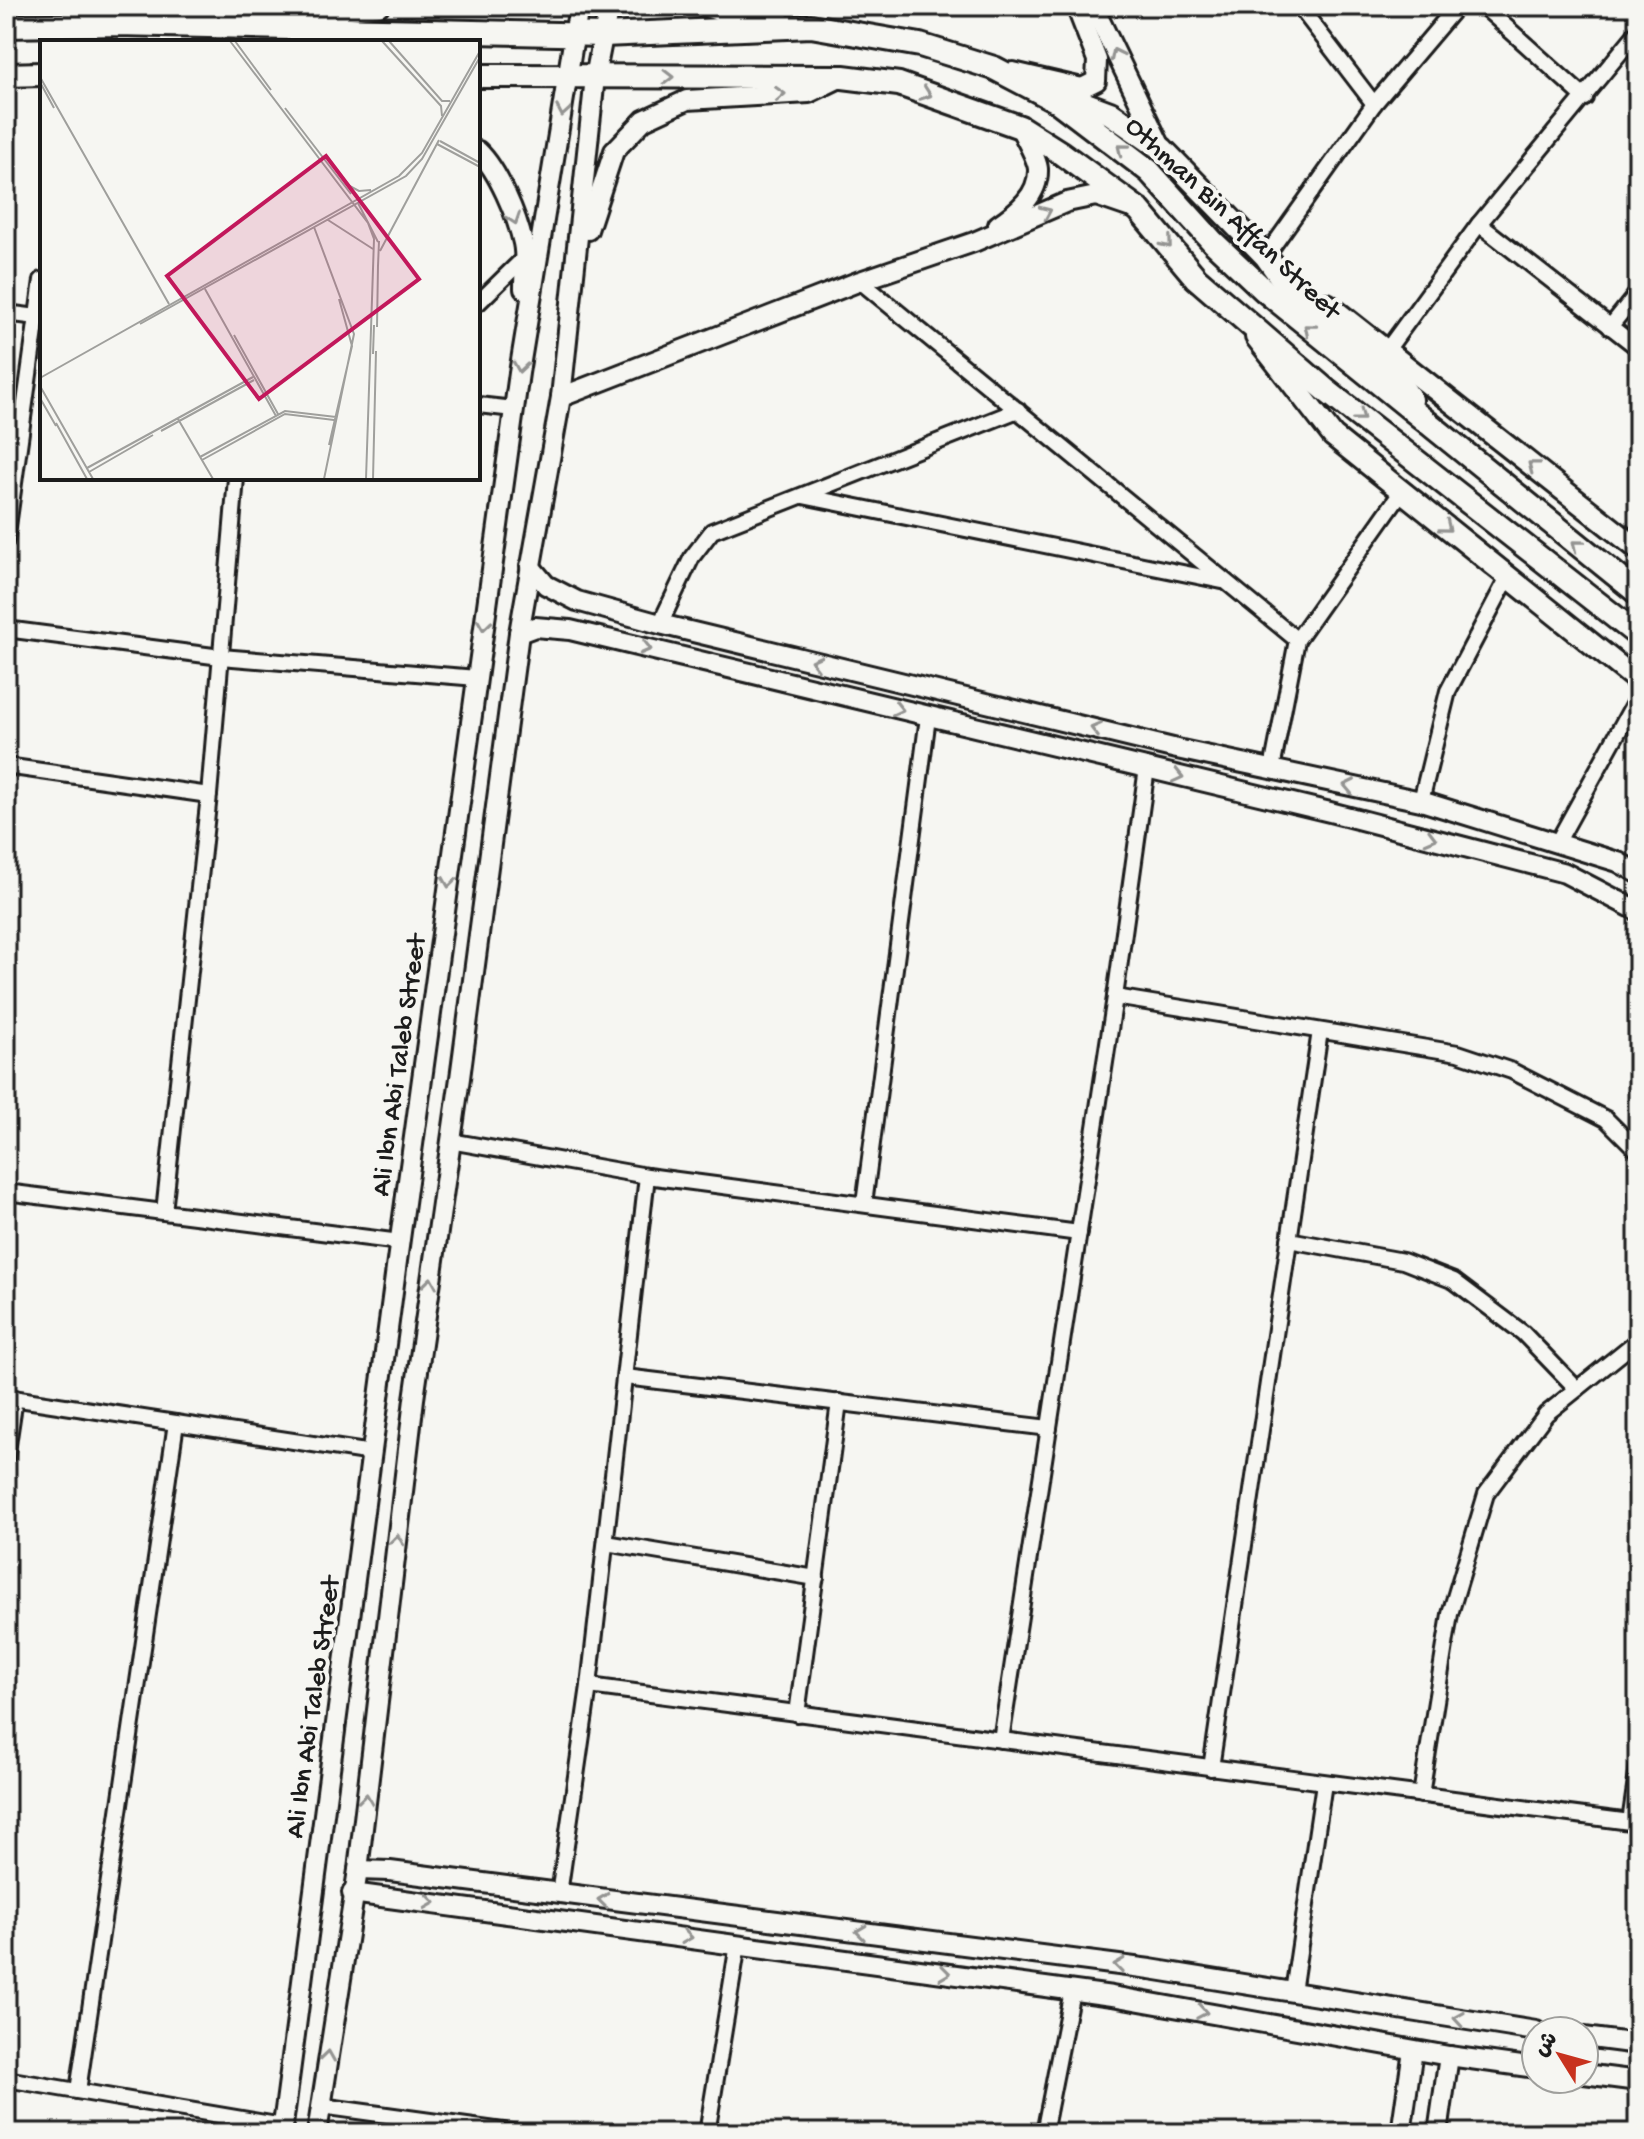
<svg xmlns="http://www.w3.org/2000/svg" width="1644" height="2139" viewBox="0 0 1644 2139" font-family="'Gochi Hand','Playpen Sans Arabic',sans-serif">
	<style>
		.lines { fill: none; stroke-linecap: round; stroke-linejoin: round }
		.minor-casing { stroke: #1c1c1c; stroke-width: 20 }
		.tertiary-casing { stroke: #1c1c1c; stroke-width: 24 }
		.secondary-casing { stroke: #1c1c1c; stroke-width: 26 }
		.primary-casing { stroke: #1c1c1c; stroke-width: 28 }
		.minor { stroke: #f6f6f2; stroke-width: 14 }
		.tertiary { stroke: #f6f6f2; stroke-width: 18 }
		.secondary { stroke: #f6f6f2; stroke-width: 20 }
		.primary { stroke: #f6f6f2; stroke-width: 22 }
		.oneway { stroke: #949492 }
		.labels { text-anchor: middle; stroke-width: 8; stroke-linejoin: round; paint-order: stroke }
		.street-label { font-size: 28px; fill: #1c1c1c; stroke: #f6f6f2 }
		.inset-road { fill: none; stroke: #9f9f9c; stroke-width: 2 }
		.view { fill: #c2185b; fill-opacity: 0.15; stroke: #c2185b; stroke-width: 4 }
		.inset-edge { fill: none; stroke: #1c1c1c; stroke-width: 4 }
	</style>
	<rect width="100%" height="100%" fill="#f6f6f2"/>
	<filter id="ink" filterUnits="userSpaceOnUse"><feTurbulence type="fractalNoise" baseFrequency=".0125" numOctaves="2"/><feDisplacementMap in="SourceGraphic" scale="16" xChannelSelector="R" yChannelSelector="G"/><feConvolveMatrix kernelMatrix="1 2 1 2 8 2 1 2 1" color-interpolation-filters="sRGB"/></filter>
	<g filter="url(#ink)">
		<g class="lines">
			<defs>
				<g id="minor">
					<path d="M 1299,6 L 1374,104"/>
					<path d="M 1483,6 L 1585,98"/>
					<path d="M 1479,224 L 1638,348"/>
					<path d="M 1266,256 L 1374,104 L 1457,6"/>
					<path d="M 860,281 L 1297,640"/>
					<path d="M 478,303 L 523,259"/>
					<path d="M 6,313 L 37,317"/>
					<path d="M 1610,327 L 1638,292"/>
					<path d="M 1387,350 L 1479,224 L 1638,31"/>
					<path d="M 478,405 L 514,409"/>
					<path d="M 803,496 L 1222,581"/>
					<path d="M 6,541 L 42,280"/>
					<path d="M 660,624 L 692,557 L 712,531 L 1018,410"/>
					<path d="M 6,629 L 221,657 L 477,678"/>
					<path d="M 6,766 L 209,795"/>
					<path d="M 1272,769 L 1297,640 L 1402,491"/>
					<path d="M 1421,801 L 1448,691 L 1508,577"/>
					<path d="M 1557,843 L 1638,696"/>
					<path d="M 1115,997 L 1458,1053 L 1512,1071 L 1606,1119 L 1638,1151"/>
					<path d="M 450,1141 L 647,1176 L 1079,1233"/>
					<path d="M 6,1192 L 400,1242"/>
					<path d="M 864,1204 L 928,717"/>
					<path d="M 164,1212 L 209,795 L 236,478"/>
					<path d="M 1289,1240 L 1403,1261 L 1454,1281 L 1523,1333 L 1577,1389"/>
					<path d="M 625,1377 L 1049,1428"/>
					<path d="M 6,1397 L 372,1453"/>
					<path d="M 6,1458 L 15,1398"/>
					<path d="M 606,1543 L 816,1578"/>
					<path d="M 589,1686 L 1638,1823"/>
					<path d="M 797,1714 L 839,1402"/>
					<path d="M 1001,1740 L 1115,997 L 1147,768"/>
					<path d="M 1211,1768 L 1320,1031"/>
					<path d="M 1421,1795 L 1450,1614 L 1486,1494 L 1546,1414 L 1638,1340"/>
					<path d="M 1630,1822 L 1638,1767"/>
					<path d="M 559,1894 L 589,1686 L 647,1176"/>
					<path d="M 1293,1992 L 1324,1783"/>
					<path d="M 6,2079 L 283,2126"/>
					<path d="M 78,2091 L 176,1423"/>
					<path d="M 321,2106 L 519,2133"/>
					<path d="M 707,2133 L 738,1944"/>
					<path d="M 1044,2133 L 1072,1991"/>
					<path d="M 1638,2133 L 1638,2132"/>
				</g>
				<g id="tertiary">
					<path d="M 703,6 L 718,11 L 781,21"/>
					<path d="M 1093,6 L 1162,149"/>
					<path d="M 167,18 L 217,11 L 333,12 L 379,6"/>
					<path d="M 1013,72 L 1082,88 L 1096,81 L 1097,60 L 1076,6"/>
					<path d="M 478,151 C 498,170 517,216 523,243 C 526,257 524,274 524,289"/>
					<path d="M 998,225 C 1017,212 1039,195 1038,169 C 1037,157 1025,139 1020,127"/>
					<path d="M 588,230 L 614,151 L 644,120 L 687,100 L 809,93 L 840,78"/>
					<path d="M 561,397 L 860,281 L 974,242 L 1067,202 L 1096,196 L 1128,207"/>
					<path d="M 530,566 L 546,585 L 577,601 L 660,624 L 1177,749 L 1421,801 L 1618,862 L 1638,873"/>
					<path d="M 519,633 L 535,627 L 570,630 L 1330,812 L 1565,873 L 1638,911"/>
					<path d="M 358,1870 L 390,1871 L 1150,1969 L 1536,2031"/>
					<path d="M 352,1893 L 1112,1996 L 1449,2056 L 1536,2068"/>
					<path d="M 1584,2037 L 1638,2044"/>
					<path d="M 1584,2074 L 1638,2081"/>
					<path d="M 282,2133 L 397,1261 L 519,373 L 579,6"/>
					<path d="M 317,2133 L 358,1870 L 414,1399 L 460,1078 L 519,633 L 561,397 L 595,77 L 609,6"/>
					<path d="M 1401,2133 L 1413,2050"/>
					<path d="M 1438,2133 L 1449,2056"/>
				</g>
				<g id="secondary">
					<path d="M 1327,304 L 1638,549"/>
					<path d="M 1256,337 L 1333,436 L 1638,681"/>
				</g>
				<g id="primary">
					<path d="M 6,26 L 117,24 L 603,35 L 811,26 L 920,45 L 994,68 L 1057,101 L 1149,171 L 1213,242 L 1264,290 L 1638,593"/>
					<path d="M 6,75 L 42,74"/>
					<path d="M 478,76 L 843,77 L 899,84 L 1020,127 L 1061,153 L 1139,210 L 1196,278 L 1328,392 L 1638,635"/>
					<path d="M 1062,95 L 1110,113 L 1162,149 L 1266,256 L 1281,277 L 1387,367 L 1411,400"/>
				</g>
			</defs>
			<use href="#minor" class="minor-casing"/>
			<use href="#tertiary" class="tertiary-casing"/>
			<use href="#secondary" class="secondary-casing"/>
			<use href="#primary" class="primary-casing"/>
			<use href="#minor" class="minor"/>
			<use href="#tertiary" class="tertiary"/>
			<use href="#secondary" class="secondary"/>
			<use href="#primary" class="primary"/>
		</g>
		<defs><path id="oneway-chevron" d="M-2-3.5L2.5 0L-2 3.5" fill="none" stroke-width="1.6" stroke-linecap="round" stroke-linejoin="round" transform="scale(2)"/></defs>
		<g class="oneway">
			<use href="#oneway-chevron" transform="translate(1116 54) rotate(-116)"/>
			<use href="#oneway-chevron" transform="translate(668 77)"/>
			<use href="#oneway-chevron" transform="translate(780 94) rotate(-3)"/>
			<use href="#oneway-chevron" transform="translate(926 94) rotate(20)"/>
			<use href="#oneway-chevron" transform="translate(563 111) rotate(100)"/>
			<use href="#oneway-chevron" transform="translate(1122 149) rotate(-141)"/>
			<use href="#oneway-chevron" transform="translate(1046 212) rotate(-24)"/>
			<use href="#oneway-chevron" transform="translate(514 219) rotate(71)"/>
			<use href="#oneway-chevron" transform="translate(1167 243) rotate(50)"/>
			<use href="#oneway-chevron" transform="translate(1309 329) rotate(-140)"/>
			<use href="#oneway-chevron" transform="translate(520 367) rotate(98)"/>
			<use href="#oneway-chevron" transform="translate(1360 416) rotate(38)"/>
			<use href="#oneway-chevron" transform="translate(1533 466) rotate(-142)"/>
			<use href="#oneway-chevron" transform="translate(1446 527) rotate(39)"/>
			<use href="#oneway-chevron" transform="translate(1577 545) rotate(-141)"/>
			<use href="#oneway-chevron" transform="translate(484 625) rotate(98)"/>
			<use href="#oneway-chevron" transform="translate(646 648) rotate(14)"/>
			<use href="#oneway-chevron" transform="translate(816 662) rotate(-166)"/>
			<use href="#oneway-chevron" transform="translate(898 709) rotate(13)"/>
			<use href="#oneway-chevron" transform="translate(1096 729) rotate(-166)"/>
			<use href="#oneway-chevron" transform="translate(1178 776) rotate(13)"/>
			<use href="#oneway-chevron" transform="translate(1349 786) rotate(-168)"/>
			<use href="#oneway-chevron" transform="translate(1431 838) rotate(15)"/>
			<use href="#oneway-chevron" transform="translate(449 882) rotate(98)"/>
			<use href="#oneway-chevron" transform="translate(430 1283) rotate(-82)"/>
			<use href="#oneway-chevron" transform="translate(397 1540) rotate(-83)"/>
			<use href="#oneway-chevron" transform="translate(366 1799) rotate(-83)"/>
			<use href="#oneway-chevron" transform="translate(603 1900) rotate(-173)"/>
			<use href="#oneway-chevron" transform="translate(430 1902) rotate(8)"/>
			<use href="#oneway-chevron" transform="translate(861 1932) rotate(-173)"/>
			<use href="#oneway-chevron" transform="translate(687 1937) rotate(8)"/>
			<use href="#oneway-chevron" transform="translate(1119 1965) rotate(-173)"/>
			<use href="#oneway-chevron" transform="translate(945 1973) rotate(8)"/>
			<use href="#oneway-chevron" transform="translate(1202 2012) rotate(10)"/>
			<use href="#oneway-chevron" transform="translate(1459 2019) rotate(-171)"/>
			<use href="#oneway-chevron" transform="translate(328 2056) rotate(-82)"/>
		</g>
	</g>
	<g class="labels">
		<g class="street-label">
			<text transform="translate(1235 216) rotate(43)" y="10">Othman Bin Affan Street</text>
			<text transform="translate(396 1065) rotate(-82)" y="10">Ali Ibn Abi Taleb Street</text>
			<text transform="translate(310 1707) rotate(-82)" y="10">Ali Ibn Abi Taleb Street</text>
		</g>
	</g>
	<g transform="translate(40 40)">
		<rect width="440" height="440" fill="#f6f6f2"/>
		<path class="inset-road" d="M 190,1 L 328,183 L 334,199 L 326,439M 195,1 L 231,50M 342,1 L 401,66 L 402,76M 349,1 L 402,61 L 410,61M 0,37 L 129,264M 1,44 L 14,68M 245,68 L 311,154M 400,101 L 440,123M 397,104 L 440,127M 306,144 L 319,151 L 331,150M 318,163 L 338,202M 288,180 L 333,209M 274,187 L 314,294 L 284,439M 340,211 L 399,100M 338,226 L 339,201M 165,249 L 236,376M 100,284 L 366,136 L 382,119 L 440,17M 337,287 L 338,225M 194,295 L 238,374M 333,314 L 334,285M 0,338 L 359,136 L 382,113 L 440,11M 0,346 L 53,439M 0,358 L 16,386M 138,379 L 173,439M 16,383 L 47,439M 121,391 L 214,340M 289,405 L 312,306 L 299,259M 160,417 L 245,371 L 296,377M 162,420 L 245,374 L 294,380M 47,428 L 213,337M 49,432 L 113,395M 333,439 L 336,311"/>
		<path class="view" d="M 286,116 L 379,239 L 219,359 L 127,236 Z"/>
		<rect width="440" height="440" class="inset-edge"/>
	</g>
	<rect width="1644" height="2139" fill="none" stroke="#f6f6f2" stroke-width="32"/>
	<rect x="16" y="16" width="1612" height="2107" fill="none" stroke="#1c1c1c" stroke-width="3" filter="url(#ink)"/>
	<g transform="translate(1560 2055) rotate(307)"><circle r="38" fill="#f6f6f2" stroke="#9f9f9c" stroke-width="2"/>
	<path d="M0-6L14 30L0 20L-14 30Z" fill="#c8321e"/>
	<text y="-12" font-size="22" font-weight="bold" text-anchor="middle" fill="#1c1c1c">ش</text>
	</g>
</svg>
